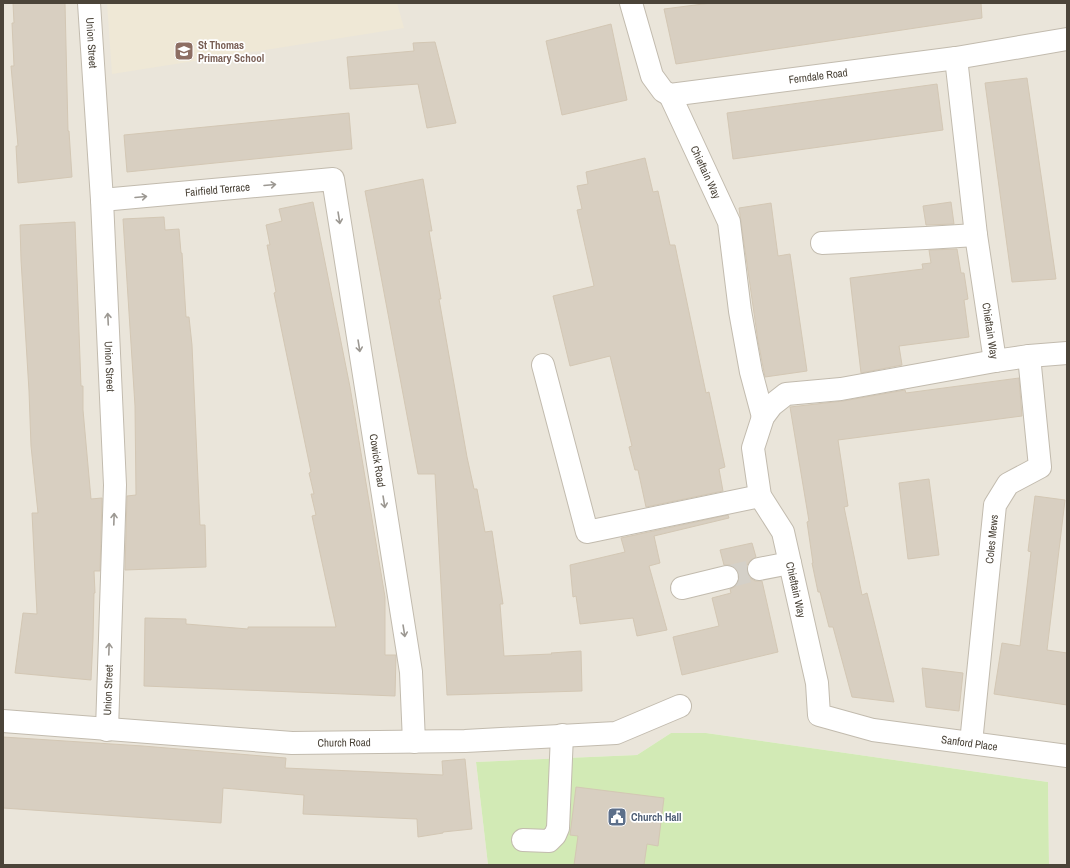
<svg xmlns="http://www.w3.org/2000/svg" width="1070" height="868" viewBox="0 0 1070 868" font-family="'Archivo Narrow',sans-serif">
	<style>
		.residential { fill: #eae5da }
		.education { fill: #efe8d6 }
		.green { fill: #d2eab5 }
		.building { fill: #d8cfc1; stroke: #d3c7b4 }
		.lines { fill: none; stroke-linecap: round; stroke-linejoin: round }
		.minor-tunnel { stroke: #d4d0c8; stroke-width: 22; stroke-dasharray: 22 11; stroke-linecap: butt }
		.minor-casing { stroke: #c2bbae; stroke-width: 24 }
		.minor { stroke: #fff; stroke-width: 22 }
		.oneway { stroke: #9c9892 }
		.labels { text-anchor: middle; stroke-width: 3.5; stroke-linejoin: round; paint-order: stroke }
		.street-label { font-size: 11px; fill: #4b4439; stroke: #fff }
		.education-label { font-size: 11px; font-weight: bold; fill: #785e54; stroke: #fff; text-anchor: start }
		.service-label { font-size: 11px; font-weight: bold; fill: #4e5e75; stroke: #fff; text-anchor: start }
	</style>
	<rect width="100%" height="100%" fill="#f6f3ec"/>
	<path class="residential" d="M 3,3 L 1067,3 L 1067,865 L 1049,865 L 1048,782 L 706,733 L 671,733 L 637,755 L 476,762 L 488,865 L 3,865 Z"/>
	<path class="education" d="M 107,3 L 397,3 L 404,28 L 112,74 Z"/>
	<path class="green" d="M 671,733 L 706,733 L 1048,782 L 1049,865 L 488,865 L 476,762 L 637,755 Z"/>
	<g class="building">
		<path d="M 13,3 L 65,3 L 68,131 L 69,131 L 72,177 L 18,183 L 16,146 L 18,146 L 11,66 L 14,66 L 12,23 L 14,23 Z"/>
		<path d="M 711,3 L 981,3 L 982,18 L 676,64 L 664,9 Z"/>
		<path d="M 611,24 L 627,100 L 562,115 L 546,41 Z"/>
		<path d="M 435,42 L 456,123 L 427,128 L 418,84 L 350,89 L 347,57 L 414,51 L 413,43 Z"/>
		<path d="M 1027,78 L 1056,279 L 1012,282 L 985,83 Z"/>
		<path d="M 937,84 L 943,130 L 733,159 L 727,113 Z"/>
		<path d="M 349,113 L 352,149 L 127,172 L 124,135 Z"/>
		<path d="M 645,158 L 653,192 L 658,191 L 670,245 L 675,245 L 706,393 L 709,392 L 725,467 L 719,469 L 723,491 L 646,507 L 638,470 L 635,470 L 629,447 L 632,446 L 610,356 L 570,366 L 553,296 L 594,286 L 577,210 L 582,209 L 577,186 L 588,184 L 586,172 Z"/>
		<path d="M 423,179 L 432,231 L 429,231 L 441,299 L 439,299 L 467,457 L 474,489 L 477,489 L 485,532 L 492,531 L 503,604 L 500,604 L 504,656 L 552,654 L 551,653 L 581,651 L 582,691 L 447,695 L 435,474 L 418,474 L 365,191 Z"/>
		<path d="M 313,202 L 350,387 L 385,597 L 385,655 L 396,655 L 395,696 L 144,686 L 145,618 L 186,619 L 186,624 L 248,629 L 248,627 L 336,627 L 312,516 L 316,515 L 311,494 L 314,494 L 309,473 L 311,472 L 283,337 L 274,293 L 276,292 L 267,245 L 270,245 L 266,225 L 282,221 L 279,209 Z"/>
		<path d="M 951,202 L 954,224 L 926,225 L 923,206 Z"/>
		<path d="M 771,203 L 778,256 L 790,254 L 807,371 L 765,377 L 758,341 L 739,208 Z"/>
		<path d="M 164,217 L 165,230 L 179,229 L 181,253 L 182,253 L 186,317 L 189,317 L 192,345 L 200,525 L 205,525 L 206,567 L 125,570 L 127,496 L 136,495 L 135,406 L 123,219 Z"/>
		<path d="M 75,222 L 81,386 L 83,386 L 83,410 L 91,499 L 102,498 L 100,571 L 94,571 L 95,593 L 94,593 L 93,639 L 91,680 L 15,673 L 23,613 L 37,614 L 32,513 L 38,513 L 31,446 L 29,391 L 21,260 L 20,225 Z"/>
		<path d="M 957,249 L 961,273 L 964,273 L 968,299 L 964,300 L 969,337 L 899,346 L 902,365 L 861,373 L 850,278 L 923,269 L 922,264 L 931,263 L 929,250 Z"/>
		<path d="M 1019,378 L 1022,416 L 838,440 L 848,506 L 844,507 L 862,595 L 867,593 L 894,702 L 852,697 L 833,627 L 829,627 L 820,592 L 818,592 L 812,563 L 813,563 L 807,522 L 809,521 L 790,407 L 843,401 L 905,390 L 906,393 Z"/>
		<path d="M 929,479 L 939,555 L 908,559 L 899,483 Z"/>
		<path d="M 1035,496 L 1065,500 L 1047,650 L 1067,653 L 1067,705 L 994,694 L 1002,643 L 1020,646 L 1031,552 L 1028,551 Z"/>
		<path d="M 728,515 L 729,518 L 654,536 L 660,563 L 649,566 L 667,630 L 637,636 L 633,618 L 580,624 L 576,596 L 573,597 L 570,565 L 625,552 L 621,538 Z"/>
		<path d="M 752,543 L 756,557 L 751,560 L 747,565 L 747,572 L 749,577 L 755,581 L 762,581 L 778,652 L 682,675 L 673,637 L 719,626 L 712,598 L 731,593 L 730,589 L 736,586 L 739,580 L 739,574 L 736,568 L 730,565 L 724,565 L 720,550 Z"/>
		<path d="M 922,668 L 963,673 L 959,711 L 926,707 Z"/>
		<path d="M 3,737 L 143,746 L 286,758 L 285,768 L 443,775 L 442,761 L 465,759 L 472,829 L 443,832 L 443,833 L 418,837 L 417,819 L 303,814 L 304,795 L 223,788 L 221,823 L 3,808 Z"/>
		<path d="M 576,787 L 664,798 L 658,846 L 647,844 L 644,865 L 574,865 L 578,836 L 570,835 Z"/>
	</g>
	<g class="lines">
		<path class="minor-tunnel" d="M 727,577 L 759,569"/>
		<defs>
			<g id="minor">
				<path id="s1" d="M 89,3 L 102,200 L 115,485 L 107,730"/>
				<path id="s2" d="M 631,3 L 652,76 L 663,91 L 670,95 L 956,58 L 1067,39"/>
				<path id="s3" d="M 956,58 L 976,235 L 995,361"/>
				<path id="s4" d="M 670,95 L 729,222 L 740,311 L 751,372 L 763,417"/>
				<path id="s5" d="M 102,200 L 333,179 L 411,672 L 414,742"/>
				<path d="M 822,243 L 926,238 L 976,235"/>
				<path id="s6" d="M 1067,353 L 1029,356 L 995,361 L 841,389 L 786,394 L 772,405 L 763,417 L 753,448 L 760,496 L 783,532 L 817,683 L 819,715 L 873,730 L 1067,756"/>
				<path d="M 543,365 L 587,532 L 760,496"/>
				<path d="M 759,569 L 790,563"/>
				<path d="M 682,588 L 727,577"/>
				<path id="s7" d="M 3,721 L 292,743 L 465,741 L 616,733 L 680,706"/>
				<path id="s8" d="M 971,743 L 995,505 L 1008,484 L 1040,467 L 1029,356"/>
				<path d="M 523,840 L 549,841 L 555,835 L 558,828 L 562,735"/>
			</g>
		</defs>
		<use href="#minor" class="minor-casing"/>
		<use href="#minor" class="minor"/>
	</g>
	<defs><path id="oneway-shaft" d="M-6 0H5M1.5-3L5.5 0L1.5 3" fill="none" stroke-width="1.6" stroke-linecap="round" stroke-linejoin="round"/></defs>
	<g class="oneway">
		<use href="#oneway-shaft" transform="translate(270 185) rotate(-5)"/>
		<use href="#oneway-shaft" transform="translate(141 197) rotate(-5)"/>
		<use href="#oneway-shaft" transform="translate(339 218) rotate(81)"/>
		<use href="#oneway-shaft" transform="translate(108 319) rotate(-93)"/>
		<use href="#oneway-shaft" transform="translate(359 346) rotate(81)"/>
		<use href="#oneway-shaft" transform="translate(384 502) rotate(81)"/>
		<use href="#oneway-shaft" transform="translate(114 519) rotate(-88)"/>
		<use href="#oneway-shaft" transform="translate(404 631) rotate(81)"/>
		<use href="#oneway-shaft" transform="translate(109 649) rotate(-88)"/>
	</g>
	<defs>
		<symbol id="school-square" viewBox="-11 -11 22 22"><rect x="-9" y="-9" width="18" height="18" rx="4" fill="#8d6e63" stroke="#fff"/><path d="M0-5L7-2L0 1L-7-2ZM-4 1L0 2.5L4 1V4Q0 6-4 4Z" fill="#fff"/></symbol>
		<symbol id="civic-square" viewBox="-11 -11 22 22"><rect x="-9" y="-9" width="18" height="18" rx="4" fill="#5c6f8a" stroke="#fff"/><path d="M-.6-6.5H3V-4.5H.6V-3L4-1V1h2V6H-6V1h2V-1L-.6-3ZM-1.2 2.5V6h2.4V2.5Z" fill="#fff"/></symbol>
	</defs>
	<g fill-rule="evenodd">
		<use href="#school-square" x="173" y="40" width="22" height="22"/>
		<use href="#civic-square" x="606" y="806" width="22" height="22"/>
	</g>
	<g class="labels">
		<g class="street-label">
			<text dy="4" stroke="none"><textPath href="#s1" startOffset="40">Union Street</textPath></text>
			<text dy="4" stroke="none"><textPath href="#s2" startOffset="252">Ferndale Road</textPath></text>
			<text dy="4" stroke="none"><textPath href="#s4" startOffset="85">Chieftain Way</textPath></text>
			<text dy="4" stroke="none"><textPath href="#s5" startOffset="116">Fairfield Terrace</textPath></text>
			<text dy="4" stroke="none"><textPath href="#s3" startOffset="275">Chieftain Way</textPath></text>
			<text dy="4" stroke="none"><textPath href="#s1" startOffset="364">Union Street</textPath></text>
			<text dy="4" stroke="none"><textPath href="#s5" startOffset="517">Cowick Road</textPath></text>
			<text dy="4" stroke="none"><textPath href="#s8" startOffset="205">Coles Mews</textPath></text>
			<text dy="4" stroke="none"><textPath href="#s6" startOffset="500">Chieftain Way</textPath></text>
			<text transform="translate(108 690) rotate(-88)" y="4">Union Street</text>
			<text dy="4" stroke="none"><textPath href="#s7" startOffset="342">Church Road</textPath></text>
			<text dy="4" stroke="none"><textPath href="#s6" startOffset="781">Sanford Place</textPath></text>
		</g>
		<g class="education-label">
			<text x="198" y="49">St Thomas<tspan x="198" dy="13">Primary School</tspan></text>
		</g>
		<g class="service-label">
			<text x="631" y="821">Church Hall</text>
		</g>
	</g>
	<rect width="1070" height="868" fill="none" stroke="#4b4439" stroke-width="8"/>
</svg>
